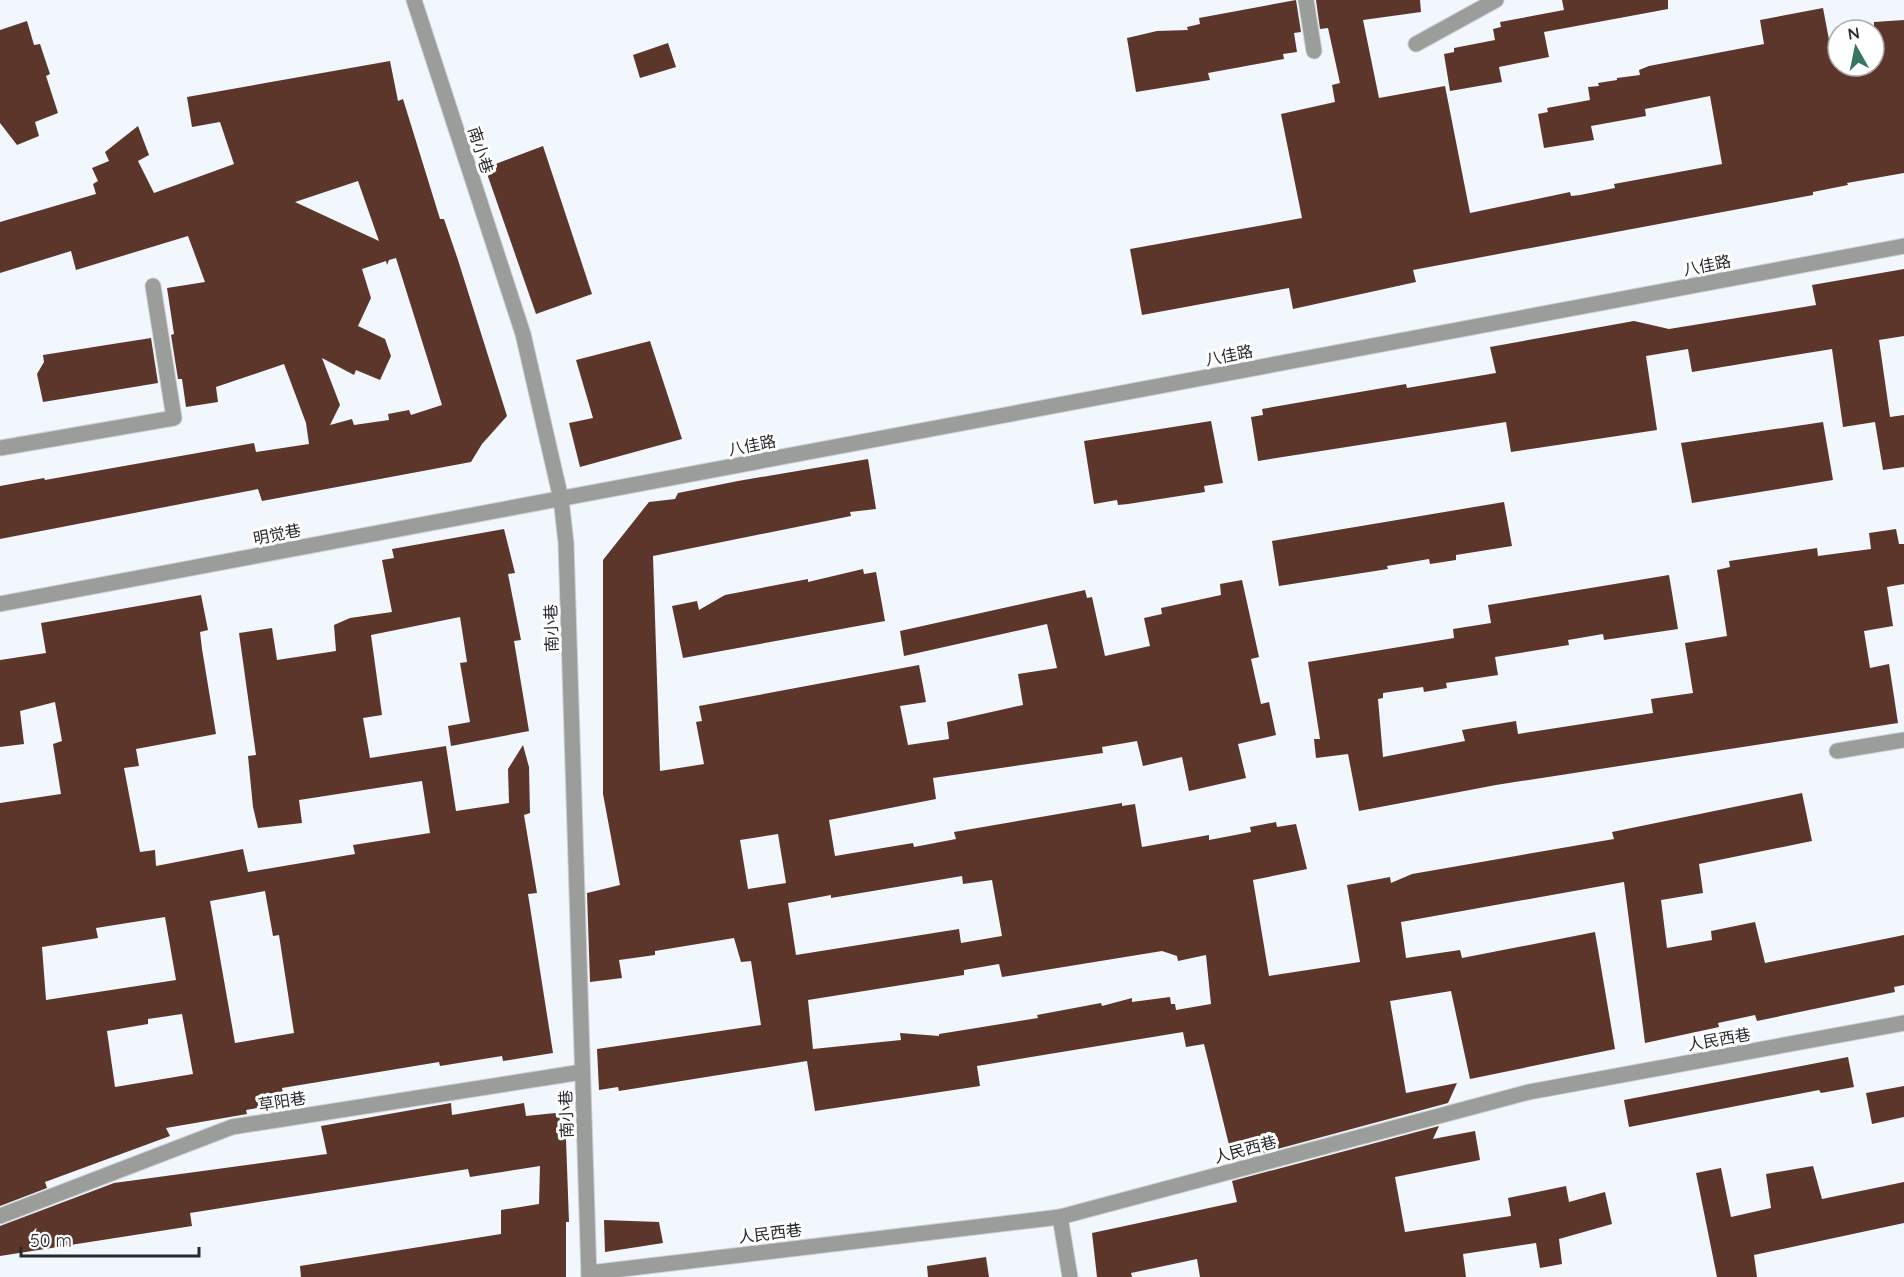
<svg xmlns="http://www.w3.org/2000/svg" width="1904" height="1277" viewBox="0 0 1904 1277" font-family="Quicksand,'Noto Sans SC',sans-serif">
	<style>
		.building { fill: #5c362b; fill-rule: evenodd }
		.lines { fill: none; stroke-linecap: round; stroke-linejoin: round }
		.minor-casing { stroke: #cdd2d8; stroke-width: 17 }
		.tertiary-casing { stroke: #cdd2d8; stroke-width: 17 }
		.minor { stroke: #9b9d9a; stroke-width: 15 }
		.tertiary { stroke: #9b9d9a; stroke-width: 15 }
		.labels { text-anchor: middle; stroke-width: 6; stroke-linejoin: round; paint-order: stroke }
		.street-label { font-size: 16px; fill: #27292c; stroke: #fff }
	</style>
	<rect width="100%" height="100%" fill="#f2f7fe"/>
	<g class="building">
		<path d="M 1296,0 L 1301,32 L 1294,33 L 1297,52 L 1283,54 L 1284,59 L 1208,73 L 1210,80 L 1136,92 L 1127,38 L 1157,31 L 1188,30 L 1187,27 L 1200,24 L 1199,18 Z"/>
		<path d="M 1316,0 L 1420,0 L 1421,12 L 1363,20 L 1379,98 L 1445,86 L 1470,213 L 1570,192 L 1571,196 L 1580,195 L 1615,188 L 1614,184 L 1722,164 L 1710,96 L 1645,109 L 1646,116 L 1591,126 L 1594,140 L 1544,148 L 1538,114 L 1548,112 L 1547,108 L 1590,100 L 1588,87 L 1599,86 L 1598,83 L 1617,80 L 1617,78 L 1640,75 L 1639,70 L 1649,66 L 1764,44 L 1760,20 L 1823,8 L 1834,66 L 1874,66 L 1874,22 L 1904,20 L 1904,173 L 1847,183 L 1848,185 L 1813,192 L 1813,195 L 1413,270 L 1416,282 L 1293,309 L 1289,288 L 1142,315 L 1130,249 L 1302,218 L 1281,114 L 1335,102 L 1332,85 L 1340,83 L 1328,28 L 1320,29 Z"/>
		<path d="M 1562,0 L 1668,0 L 1668,9 L 1544,32 L 1549,57 L 1499,67 L 1502,82 L 1450,91 L 1444,54 L 1454,52 L 1454,48 L 1495,40 L 1493,29 L 1501,27 L 1500,22 L 1564,10 Z"/>
		<path d="M 27,21 L 34,45 L 40,44 L 50,74 L 46,76 L 58,113 L 35,122 L 39,136 L 17,145 L 0,123 L 0,30 Z"/>
		<path d="M 668,43 L 676,67 L 640,78 L 633,55 Z"/>
		<path d="M 390,61 L 398,101 L 403,99 L 440,219 L 444,219 L 458,260 L 507,416 L 482,444 L 471,462 L 262,501 L 258,489 L 0,539 L 0,486 L 44,478 L 45,480 L 254,443 L 256,452 L 309,444 L 306,423 L 284,364 L 216,387 L 218,402 L 186,407 L 182,379 L 178,379 L 171,335 L 174,334 L 167,288 L 205,282 L 188,236 L 76,270 L 71,251 L 0,273 L 0,222 L 96,194 L 93,184 L 98,181 L 92,168 L 109,161 L 105,152 L 138,126 L 149,155 L 138,161 L 154,193 L 234,164 L 220,122 L 192,127 L 187,97 ZM 358,181 L 379,241 L 295,202 ZM 396,258 L 442,405 L 411,415 L 409,410 L 388,414 L 389,420 L 354,425 L 352,419 L 330,425 L 340,405 L 322,358 L 354,375 L 356,370 L 380,380 L 391,356 L 385,339 L 358,326 L 371,298 L 362,269 L 386,261 L 387,265 L 389,260 Z"/>
		<path d="M 543,146 L 592,294 L 536,314 L 485,168 Z"/>
		<path d="M 1904,269 L 1904,336 L 1879,340 L 1890,417 L 1904,415 L 1904,467 L 1883,470 L 1875,422 L 1843,427 L 1832,349 L 1692,372 L 1688,349 L 1646,356 L 1657,430 L 1511,452 L 1506,422 L 1258,461 L 1251,417 L 1263,415 L 1262,409 L 1406,384 L 1407,388 L 1496,373 L 1490,347 L 1634,321 L 1669,329 L 1816,305 L 1812,285 Z"/>
		<path d="M 151,338 L 158,383 L 43,402 L 37,374 L 44,362 L 43,355 Z"/>
		<path d="M 650,341 L 682,439 L 580,467 L 569,423 L 593,418 L 576,360 Z"/>
		<path d="M 1211,421 L 1223,483 L 1204,486 L 1205,492 L 1128,504 L 1118,505 L 1117,500 L 1094,504 L 1084,441 Z"/>
		<path d="M 1823,422 L 1833,480 L 1692,503 L 1681,443 Z"/>
		<path d="M 868,459 L 876,509 L 850,512 L 851,516 L 653,556 L 660,771 L 704,764 L 696,722 L 702,721 L 699,706 L 919,665 L 926,702 L 900,706 L 908,745 L 949,739 L 947,722 L 1023,705 L 1018,674 L 1057,668 L 1047,624 L 904,656 L 900,631 L 1085,590 L 1087,598 L 1092,597 L 1105,656 L 1150,646 L 1144,618 L 1162,614 L 1161,608 L 1221,595 L 1220,584 L 1242,580 L 1259,657 L 1251,659 L 1261,704 L 1269,702 L 1276,735 L 1238,744 L 1246,778 L 1189,791 L 1182,757 L 1143,766 L 1137,741 L 1102,747 L 1103,753 L 933,778 L 936,799 L 829,820 L 835,856 L 913,843 L 914,847 L 956,839 L 954,832 L 1122,803 L 1122,806 L 1135,804 L 1142,847 L 1209,835 L 1209,840 L 1251,832 L 1250,827 L 1276,822 L 1277,827 L 1296,824 L 1307,869 L 1253,880 L 1269,976 L 1360,962 L 1347,885 L 1390,877 L 1391,883 L 1412,874 L 1614,839 L 1612,832 L 1802,793 L 1812,841 L 1699,864 L 1703,893 L 1661,900 L 1667,948 L 1712,940 L 1711,931 L 1755,922 L 1765,963 L 1904,935 L 1904,985 L 1894,987 L 1895,992 L 1757,1021 L 1755,1015 L 1718,1023 L 1719,1027 L 1645,1043 L 1624,882 L 1401,922 L 1406,958 L 1460,950 L 1462,958 L 1595,932 L 1615,1049 L 1470,1079 L 1451,991 L 1390,1001 L 1406,1093 L 1457,1083 L 1448,1103 L 1233,1161 L 1204,1044 L 1186,1047 L 1183,1032 L 977,1066 L 980,1086 L 815,1111 L 807,1061 L 619,1091 L 618,1087 L 599,1090 L 597,1049 L 761,1025 L 751,961 L 741,962 L 734,938 L 655,951 L 655,955 L 619,960 L 622,978 L 590,982 L 587,893 L 620,885 L 603,794 L 603,560 L 649,502 L 675,499 L 678,493 L 738,481 ZM 778,834 L 786,883 L 748,889 L 740,840 ZM 962,876 L 963,884 L 992,880 L 1002,936 L 961,943 L 959,929 L 796,955 L 788,903 L 831,895 L 831,898 ZM 1162,951 L 1177,956 L 1178,961 L 1206,955 L 1211,1004 L 1176,1010 L 1175,1004 L 1171,1004 L 1170,997 L 1132,1002 L 1132,998 L 1102,1006 L 1101,1003 L 1037,1015 L 1038,1018 L 939,1034 L 939,1036 L 900,1033 L 901,1040 L 813,1049 L 808,1000 L 964,975 L 964,970 L 999,964 L 1002,977 Z"/>
		<path d="M 1504,502 L 1512,546 L 1456,555 L 1456,560 L 1430,564 L 1429,559 L 1387,566 L 1388,569 L 1279,586 L 1272,541 Z"/>
		<path d="M 504,529 L 515,573 L 508,574 L 521,640 L 514,641 L 529,731 L 451,746 L 448,726 L 470,722 L 460,663 L 467,662 L 460,617 L 371,635 L 382,715 L 363,718 L 370,758 L 446,746 L 456,811 L 509,803 L 508,769 L 523,745 L 529,767 L 530,813 L 524,815 L 537,893 L 528,894 L 553,1053 L 503,1061 L 502,1056 L 440,1066 L 439,1062 L 282,1088 L 285,1103 L 246,1110 L 247,1114 L 166,1128 L 170,1136 L 45,1182 L 47,1188 L 0,1206 L 0,803 L 61,794 L 53,744 L 62,741 L 55,702 L 20,711 L 24,744 L 0,747 L 0,660 L 46,653 L 41,623 L 201,595 L 208,630 L 200,632 L 202,649 L 216,734 L 136,749 L 139,766 L 124,768 L 140,852 L 155,850 L 156,866 L 243,849 L 248,872 L 355,854 L 353,845 L 430,833 L 422,781 L 299,800 L 302,823 L 258,828 L 253,807 L 248,756 L 256,755 L 239,633 L 272,628 L 277,660 L 336,651 L 334,625 L 350,618 L 392,612 L 382,560 L 394,558 L 392,549 ZM 265,891 L 273,936 L 279,935 L 294,1033 L 235,1043 L 210,901 ZM 165,917 L 176,980 L 46,1000 L 42,947 L 98,938 L 96,928 ZM 182,1014 L 193,1074 L 115,1087 L 107,1031 L 148,1024 L 148,1019 Z"/>
		<path d="M 1896,529 L 1899,544 L 1904,544 L 1904,584 L 1887,587 L 1893,626 L 1864,631 L 1870,668 L 1889,664 L 1898,723 L 1496,785 L 1359,811 L 1348,754 L 1316,758 L 1314,739 L 1320,739 L 1308,662 L 1454,638 L 1453,629 L 1491,623 L 1488,605 L 1669,575 L 1678,629 L 1604,640 L 1603,634 L 1568,640 L 1569,645 L 1495,657 L 1498,675 L 1446,683 L 1447,688 L 1424,692 L 1423,687 L 1383,693 L 1383,698 L 1378,699 L 1383,757 L 1465,741 L 1462,730 L 1516,721 L 1518,734 L 1653,713 L 1651,699 L 1693,693 L 1685,643 L 1727,636 L 1717,570 L 1730,567 L 1729,561 L 1817,548 L 1818,556 L 1871,549 L 1869,533 Z"/>
		<path d="M 863,569 L 864,574 L 876,572 L 885,621 L 683,658 L 672,606 L 697,601 L 699,610 L 725,595 L 808,579 L 808,582 Z"/>
		<path d="M 1848,1057 L 1854,1087 L 1821,1093 L 1819,1090 L 1629,1127 L 1624,1100 Z"/>
		<path d="M 1904,1086 L 1904,1117 L 1872,1124 L 1866,1093 Z"/>
		<path d="M 451,1103 L 452,1115 L 524,1103 L 526,1116 L 565,1112 L 569,1222 L 566,1222 L 566,1277 L 301,1277 L 300,1266 L 501,1234 L 501,1210 L 539,1204 L 540,1166 L 470,1177 L 468,1169 L 190,1213 L 192,1226 L 0,1256 L 0,1226 L 114,1183 L 327,1154 L 321,1126 Z"/>
		<path d="M 1439,1126 L 1433,1139 L 1475,1131 L 1480,1160 L 1395,1177 L 1405,1232 L 1511,1216 L 1508,1198 L 1566,1186 L 1569,1202 L 1605,1192 L 1612,1224 L 1559,1239 L 1562,1264 L 1540,1268 L 1536,1243 L 1463,1254 L 1466,1277 L 1200,1277 L 1197,1259 L 1131,1273 L 1132,1277 L 1097,1277 L 1092,1233 L 1237,1202 L 1232,1181 Z"/>
		<path d="M 1813,1166 L 1822,1199 L 1904,1182 L 1904,1223 L 1754,1255 L 1757,1277 L 1717,1277 L 1696,1173 L 1721,1168 L 1731,1217 L 1771,1208 L 1766,1174 Z"/>
		<path d="M 604,1220 L 659,1222 L 663,1243 L 605,1252 Z"/>
		<path d="M 986,1257 L 989,1277 L 928,1277 L 927,1266 Z"/>
	</g>
	<g class="lines">
		<defs>
			<g id="minor">
				<path d="M 1306,0 L 1314,51"/>
				<path d="M 1416,44 L 1496,0"/>
				<path d="M 0,448 L 174,418 L 153,286"/>
				<path d="M 1837,751 L 1904,740"/>
				<path d="M 0,1216 L 232,1127 L 582,1072"/>
				<path d="M 1060,1217 L 1070,1277"/>
			</g>
			<g id="tertiary">
				<path d="M 414,0 L 523,334 L 561,499 L 566,543 L 589,1277"/>
				<path d="M 0,604 L 1904,246"/>
				<path d="M 589,1273 L 1060,1217 L 1529,1092 L 1904,1023"/>
			</g>
		</defs>
		<use href="#minor" class="minor-casing"/>
		<use href="#tertiary" class="tertiary-casing"/>
		<use href="#minor" class="minor"/>
		<use href="#tertiary" class="tertiary"/>
	</g>
	<g class="labels">
		<g class="street-label">
			<text transform="translate(481 150) rotate(72)" y="6">南小巷</text>
			<text transform="translate(1707 265) rotate(-11)" y="6">八佳路</text>
			<text transform="translate(1229 355) rotate(-11)" y="6">八佳路</text>
			<text transform="translate(752 445) rotate(-11)" y="6">八佳路</text>
			<text transform="translate(277 534) rotate(-11)" y="6">明觉巷</text>
			<text transform="translate(551 628) rotate(-92)" y="6">南小巷</text>
			<text transform="translate(1719 1039) rotate(-10)" y="6">人民西巷</text>
			<text transform="translate(282 1101) rotate(-9)" y="6">草阳巷</text>
			<text transform="translate(566 1114) rotate(-92)" y="6">南小巷</text>
			<text transform="translate(1245 1149) rotate(-15)" y="6">人民西巷</text>
			<text transform="translate(770 1233) rotate(-7)" y="6">人民西巷</text>
		</g>
	</g>
	<g transform="translate(1856 48) rotate(351)"><circle r="28" fill="#ffffff" stroke="#a9a9ab" stroke-width="1.5"/>
	<path d="M0-4.5L10 22L0 15L-10 22Z" fill="#397662"/>
	<text y="-9" font-size="16" font-weight="bold" text-anchor="middle" fill="#27292c">N</text>
	</g>
	<path d="M21 1247v9h178v-9" fill="none" stroke="#27292c" stroke-width="3"/>
	<text x="30" y="1247" font-size="18" fill="#27292c" stroke="#ffffff" stroke-width="4.5" paint-order="stroke">50 m</text>
</svg>
